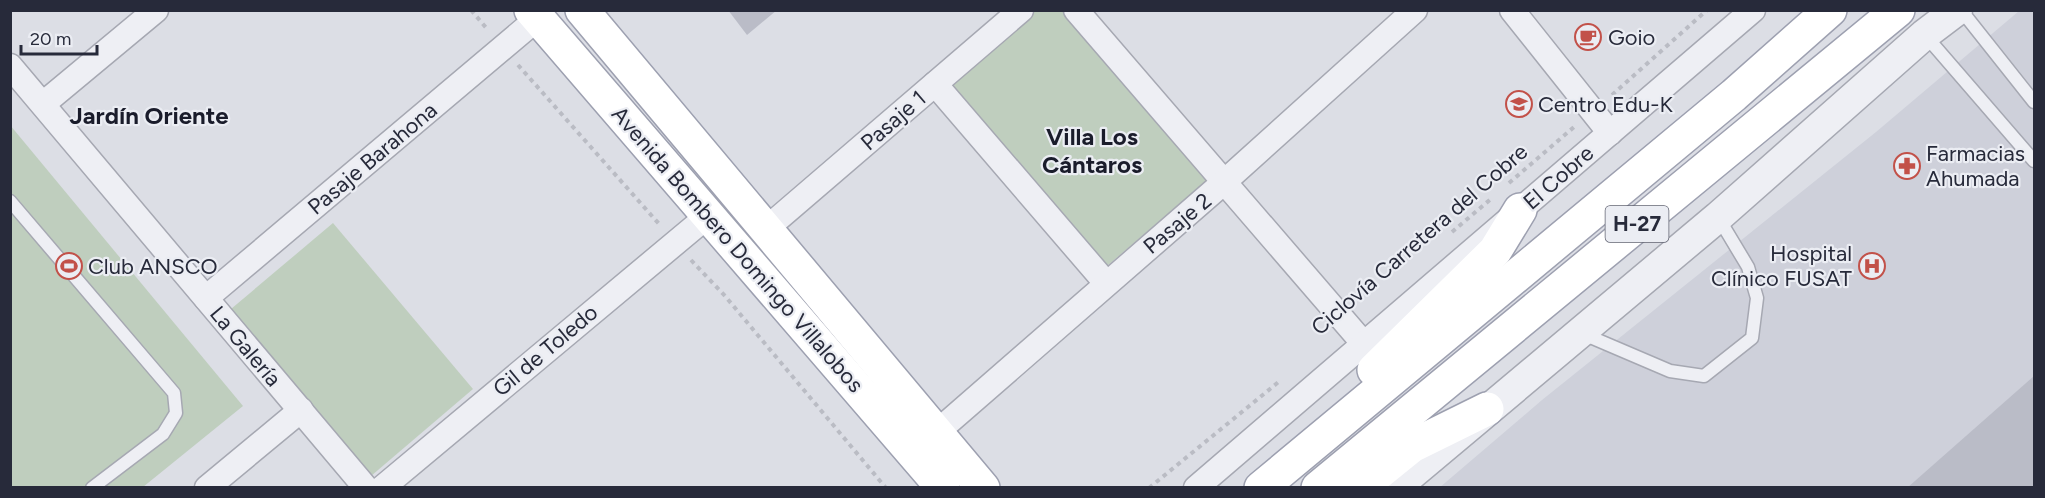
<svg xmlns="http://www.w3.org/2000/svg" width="2045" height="498" viewBox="0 0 2045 498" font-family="Figtree,sans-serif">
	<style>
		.built { fill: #ced0da }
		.green { fill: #bfcebe }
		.building { fill: #babcc7 }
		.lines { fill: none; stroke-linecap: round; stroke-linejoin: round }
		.service-casing { stroke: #a6a8b2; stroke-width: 15 }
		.minor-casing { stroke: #a6a8b2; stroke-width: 27 }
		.tertiary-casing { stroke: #a6a8b2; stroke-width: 33 }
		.primary-casing { stroke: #9da0b0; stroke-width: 36 }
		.path { stroke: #babcc4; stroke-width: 4; stroke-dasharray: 4.5 4.5; stroke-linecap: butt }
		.service { stroke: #eeeff4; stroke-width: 12 }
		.minor { stroke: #eeeff4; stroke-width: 24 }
		.tertiary { stroke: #eeeff4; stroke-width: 30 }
		.primary { stroke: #fff; stroke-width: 33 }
		.labels { text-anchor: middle; stroke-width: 4.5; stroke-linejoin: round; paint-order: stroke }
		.shield { fill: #ebedf3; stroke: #626472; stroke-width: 1.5 }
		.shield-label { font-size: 21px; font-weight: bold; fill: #272a3a }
		.poi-label { font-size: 22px; fill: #272a3a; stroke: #ebedf3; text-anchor: start }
		.street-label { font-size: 22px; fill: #272a3a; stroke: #ebedf3 }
		.neighbourhood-label { font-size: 24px; font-weight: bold; fill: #1a1c2b; stroke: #ebedf3 }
	</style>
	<rect width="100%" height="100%" fill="#dcdee5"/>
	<path class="built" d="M 2019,11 L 2034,11 L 2034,487 L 1439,488 L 1542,400 L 1876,132 Z"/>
	<g class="green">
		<path d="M 1032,11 L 1069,11 L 1211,177 L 1100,272 L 943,87 Z"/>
		<path d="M 10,125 L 243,406 L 143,487 L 11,487 Z"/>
		<path d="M 333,223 L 473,389 L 371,476 L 231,309 Z"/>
	</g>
	<g class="building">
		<path d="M 728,10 L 777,10 L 747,35 Z"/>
		<path d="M 2034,376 L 2034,488 L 1907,488 Z"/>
	</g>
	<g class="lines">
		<defs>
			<g id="service">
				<path d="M 1961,10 L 2034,102"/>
				<path d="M 1925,35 L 2034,161"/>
				<path d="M 10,201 L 174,393 L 176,413 L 163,434 L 92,488"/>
				<path d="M 1581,333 L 1670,371 L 1704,376 L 1752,338 L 1757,298 L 1748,267 L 1718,217"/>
			</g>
			<g id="minor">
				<path d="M 1076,10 L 1364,344"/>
				<path d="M 1512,10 L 1610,133"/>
				<path d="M 10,66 L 366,488"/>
				<path d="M 935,84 L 1106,283"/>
				<path d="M 43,104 L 156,10"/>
				<path d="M 766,229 L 1021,10"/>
				<path d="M 206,298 L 538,18"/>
				<path d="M 937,432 L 1223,183 L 1415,10"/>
				<path d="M 207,488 L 301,410"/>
				<path d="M 382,488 L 710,214"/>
				<path d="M 1196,488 L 1753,10"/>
			</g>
			<path id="tertiary" d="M 1395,488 L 1718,217 L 1924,35 L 1957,10"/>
			<g id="primary">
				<path d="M 531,10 L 943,488"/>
				<path d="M 582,10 L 983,488"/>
				<path d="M 1374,370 L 1495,251 L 1520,210"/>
				<path d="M 1261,488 L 1734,95 L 1830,10"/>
				<path d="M 1318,488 L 1898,10"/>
				<path d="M 1360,488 L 1412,446 L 1487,409"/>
			</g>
		</defs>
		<use href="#service" class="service-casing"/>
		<use href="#minor" class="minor-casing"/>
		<use href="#tertiary" class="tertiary-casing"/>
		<use href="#primary" class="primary-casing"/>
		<g class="path">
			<path d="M 471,10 L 488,30"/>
			<path d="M 518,65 L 660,225"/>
			<path d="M 1612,95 L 1707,10"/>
			<path d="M 1509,183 L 1574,127"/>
			<path d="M 1452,232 L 1492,198"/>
			<path d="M 691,260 L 725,296 L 886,488"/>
			<path d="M 1149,488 L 1281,380"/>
		</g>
		<use href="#service" class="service"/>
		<use href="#minor" class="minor"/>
		<use href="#tertiary" class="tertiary"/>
		<use href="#primary" class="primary"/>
	</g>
	<defs>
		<symbol id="cafe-ring" viewBox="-11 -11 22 22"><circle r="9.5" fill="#ebedf3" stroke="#c25149" stroke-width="1.5"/><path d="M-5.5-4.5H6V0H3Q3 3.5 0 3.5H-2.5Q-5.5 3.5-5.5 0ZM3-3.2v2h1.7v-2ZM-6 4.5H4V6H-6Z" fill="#c25149"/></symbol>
		<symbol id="school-ring" viewBox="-11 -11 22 22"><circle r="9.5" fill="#ebedf3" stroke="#c25149" stroke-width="1.5"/><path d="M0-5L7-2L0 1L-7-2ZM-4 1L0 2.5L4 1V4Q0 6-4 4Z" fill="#c25149"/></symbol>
		<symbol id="pharmacy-ring" viewBox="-11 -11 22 22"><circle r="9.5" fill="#ebedf3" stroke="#c25149" stroke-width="1.5"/><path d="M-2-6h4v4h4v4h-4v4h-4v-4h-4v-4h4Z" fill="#c25149"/></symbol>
		<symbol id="stadium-ring" viewBox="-11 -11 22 22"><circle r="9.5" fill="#ebedf3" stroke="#c25149" stroke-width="1.5"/><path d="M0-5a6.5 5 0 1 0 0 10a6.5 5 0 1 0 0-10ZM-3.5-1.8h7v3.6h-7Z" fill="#c25149"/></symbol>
		<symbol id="hospital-ring" viewBox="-11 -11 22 22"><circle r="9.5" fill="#ebedf3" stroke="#c25149" stroke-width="1.5"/><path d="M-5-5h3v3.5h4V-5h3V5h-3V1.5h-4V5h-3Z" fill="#c25149"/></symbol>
	</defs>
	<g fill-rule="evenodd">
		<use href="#cafe-ring" x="1573" y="22" width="30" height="30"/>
		<use href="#school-ring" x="1504" y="89" width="30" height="30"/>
		<use href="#pharmacy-ring" x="1892" y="151" width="30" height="30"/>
		<use href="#stadium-ring" x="54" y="251" width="30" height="30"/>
		<use href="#hospital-ring" x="1857" y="251" width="30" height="30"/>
	</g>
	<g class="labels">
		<rect class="shield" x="1605.5" y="206" width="63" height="36" rx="4.5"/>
		<g class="shield-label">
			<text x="1637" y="231">H-27</text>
		</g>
		<g class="poi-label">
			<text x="1608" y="45">Goio</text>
			<text x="1538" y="112">Centro Edu-K</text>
			<text x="1926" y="161">Farmacias<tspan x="1926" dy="25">Ahumada</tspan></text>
			<text x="1852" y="261" text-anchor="end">Hospital<tspan x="1852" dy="25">Clínico FUSAT</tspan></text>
			<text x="88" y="274">Club ANSCO</text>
		</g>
		<g class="street-label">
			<text transform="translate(893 120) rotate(-41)" y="8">Pasaje 1</text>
			<text transform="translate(372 158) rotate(-40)" y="8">Pasaje Barahona</text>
			<text transform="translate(1558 177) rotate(-41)" y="8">El Cobre</text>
			<text transform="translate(1177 223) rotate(-40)" y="8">Pasaje 2</text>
			<text transform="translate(1419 239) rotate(-41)" y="8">Ciclovía Carretera del Cobre</text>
			<text transform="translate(738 249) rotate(49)" y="8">Avenida Bombero Domingo Villalobos</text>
			<text transform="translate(246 346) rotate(50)" y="8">La Galería</text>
			<text transform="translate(545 350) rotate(-40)" y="8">Gil de Toledo</text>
		</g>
		<g class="neighbourhood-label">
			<text x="149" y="124">Jardín Oriente</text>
			<text x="1092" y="145">Villa Los<tspan x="1092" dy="28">Cántaros</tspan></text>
		</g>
	</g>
	<rect width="2045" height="498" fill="none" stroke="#272a3a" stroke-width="24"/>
	<path d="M21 45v9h76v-9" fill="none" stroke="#272a3a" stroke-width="3"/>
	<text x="30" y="45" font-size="18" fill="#272a3a" stroke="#ebedf3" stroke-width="4.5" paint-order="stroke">20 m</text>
</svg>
